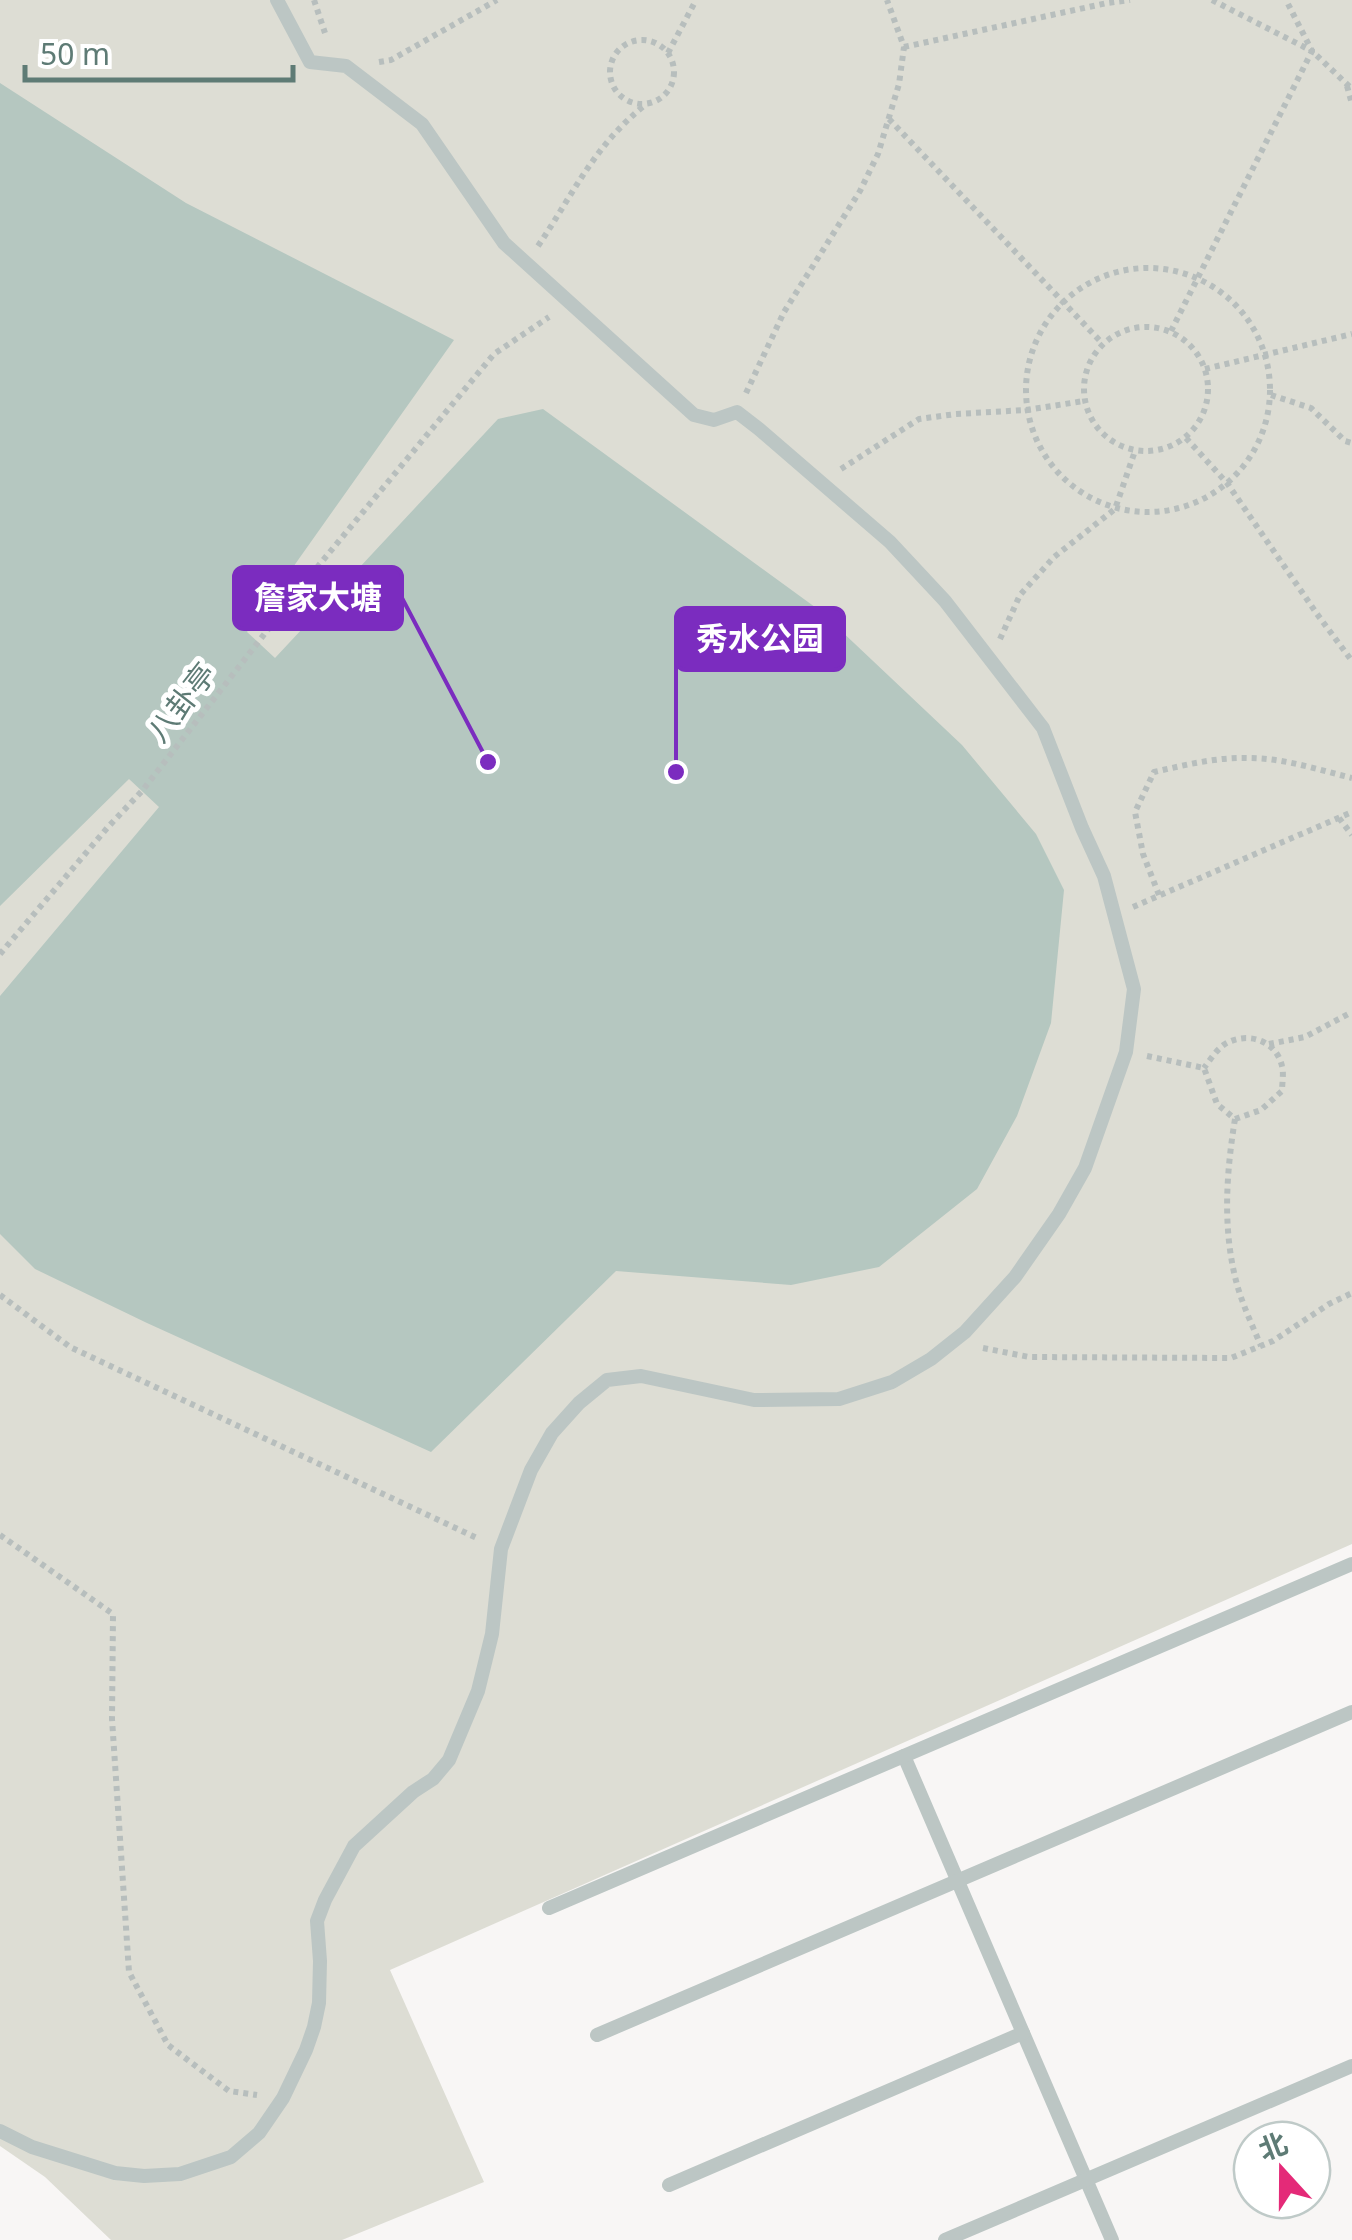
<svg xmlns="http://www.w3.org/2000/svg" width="1352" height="2240" viewBox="0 0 1352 2240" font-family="'Noto Sans','Noto Sans SC',sans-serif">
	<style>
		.green { fill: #ddddd4 }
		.water { fill: #b5c7c0 }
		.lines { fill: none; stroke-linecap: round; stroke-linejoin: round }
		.path { stroke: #b7bebd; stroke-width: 6; stroke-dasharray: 5 5; stroke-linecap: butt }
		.lane { stroke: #bcc6c4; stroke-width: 14 }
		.labels { text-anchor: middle; stroke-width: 10; stroke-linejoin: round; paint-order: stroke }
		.street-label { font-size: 30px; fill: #5e7b75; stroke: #fff }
		.leader { fill: none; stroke: #7b2cbf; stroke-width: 4 }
		.callout-dot { fill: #7b2cbf; stroke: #fff; stroke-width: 4 }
		.callout { fill: #7b2cbf; stroke: #7b2cbf; stroke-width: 4 }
		.callout-label { font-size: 32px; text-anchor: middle; font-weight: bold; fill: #fff }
	</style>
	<rect width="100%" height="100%" fill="#f8f6f5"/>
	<path class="green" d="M 0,0 L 1352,0 L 1352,1544 L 390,1970 L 484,2182 L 342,2240 L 111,2240 L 45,2177 L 0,2146 Z"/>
	<path class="water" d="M 0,83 L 186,203 L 454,340 L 247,632 L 275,658 L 498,419 L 543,409 L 819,610 L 962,745 L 1036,834 L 1064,890 L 1051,1023 L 1017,1116 L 977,1189 L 879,1267 L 791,1285 L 616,1271 L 431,1452 L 147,1323 L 35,1269 L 0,1234 L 0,996 L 159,807 L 129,779 L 0,906 Z"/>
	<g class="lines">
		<g class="path">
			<path d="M 314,0 L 325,33"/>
			<path d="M 1212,0 L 1312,51 L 1286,0"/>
			<circle cx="642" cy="72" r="32"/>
			<path d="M 904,47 L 1107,3 L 1130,0"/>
			<path d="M 668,53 L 696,0"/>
			<path d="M 379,62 L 391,60 L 497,0"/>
			<path d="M 1347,86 L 1352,104"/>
			<path d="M 889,119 L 1102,343"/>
			<path d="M 538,246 C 574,193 593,147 645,105"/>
			<circle cx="1148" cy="390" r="122"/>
			<circle cx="1146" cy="389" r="62"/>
			<path d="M 1171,331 L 1312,51 L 1352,89"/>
			<path d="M 1205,369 L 1352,334"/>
			<path d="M 746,393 L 784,312 L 860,191 L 878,154 L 899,84 L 904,47 L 887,0"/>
			<path d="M 1271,395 L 1311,408 L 1345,441 L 1352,443"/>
			<path d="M 1186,438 L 1227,483 L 1317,614 L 1352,661"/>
			<path d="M 841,469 L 919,419 L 956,414 L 1026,410 L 1084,401"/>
			<path d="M 1000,639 L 1020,595 L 1054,557 L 1115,509 L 1135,451"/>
			<path d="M 1339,818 L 1352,835"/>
			<path d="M 1159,895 L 1143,854 L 1135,812 L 1154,772 C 1185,765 1217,757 1249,758 C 1284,758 1319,770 1352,778"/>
			<path d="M 1133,907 L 1352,812"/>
			<path d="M 0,954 L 108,827 L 142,791 L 305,582 L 494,354 L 549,317"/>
			<path d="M 1269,1044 L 1305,1037 L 1352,1012"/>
			<path d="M 1147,1056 L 1204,1068 L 1217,1104 L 1235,1119 L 1261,1110 L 1282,1091 C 1282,1084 1284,1073 1282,1066 C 1276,1040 1247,1031 1225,1044 C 1216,1050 1210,1060 1204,1068"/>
			<path d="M 1235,1119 C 1226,1174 1222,1233 1238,1288 C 1244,1308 1253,1327 1261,1346"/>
			<path d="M 0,1295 L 70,1347 L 479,1539"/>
			<path d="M 983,1348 L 1029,1357 L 1231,1358 L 1273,1341 L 1329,1304 L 1352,1293"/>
			<path d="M 0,1535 L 113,1614 L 112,1719 L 129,1972 L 168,2045 L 229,2091 L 257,2095"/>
		</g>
		<g class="lane">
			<path d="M 904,1756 L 1112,2240"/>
			<path d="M 549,1908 L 1352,1564"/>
			<path d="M 597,2035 L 1352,1712"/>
			<path d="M 0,2131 L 32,2147 L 115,2173 L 144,2176 L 180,2174 L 231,2157 L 259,2133 L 283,2098 L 306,2050 L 314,2027 L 319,2003 L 320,1961 L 317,1921 L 325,1900 L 354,1846 L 413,1792 L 433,1779 L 449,1760 L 478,1691 L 492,1634 L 501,1549 L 531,1470 L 552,1433 L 579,1403 L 607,1380 L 641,1376 L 754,1400 L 839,1399 L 892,1382 L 931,1359 L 965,1332 L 1015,1277 L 1059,1214 L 1085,1168 L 1126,1052 L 1134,989 L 1104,876 L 1082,828 L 1043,728 L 945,601 L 890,542 L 759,429 L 737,412 L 714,420 L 694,415 L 504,243 L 422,124 L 346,66 L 310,62 L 277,0"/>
			<path d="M 669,2185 L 1023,2033"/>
			<path d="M 945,2240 L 1352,2066"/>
		</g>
	</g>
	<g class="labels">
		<g class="street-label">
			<text transform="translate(182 703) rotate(-52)" y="10">八卦亭</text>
		</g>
	</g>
	<path class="leader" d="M488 762L402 598M676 772L676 639"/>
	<g class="callout-dot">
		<circle cx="488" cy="762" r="10"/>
		<circle cx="676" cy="772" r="10"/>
	</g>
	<g class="callout">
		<rect x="234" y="567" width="168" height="62" rx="10"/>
		<rect x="676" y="608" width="168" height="62" rx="10"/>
	</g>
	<g class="callout-label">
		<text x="318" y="609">詹家大塘</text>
		<text x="760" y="650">秀水公园</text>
	</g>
	<g transform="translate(1282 2170) rotate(339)"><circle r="48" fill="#ffffff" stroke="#bfcac8" stroke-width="2.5"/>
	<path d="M0-8L18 38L0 25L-18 38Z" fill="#e42a78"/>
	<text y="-15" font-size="28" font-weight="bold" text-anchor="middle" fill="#5e7b75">北</text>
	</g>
	<path d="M25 65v15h268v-15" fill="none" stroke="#5e7b75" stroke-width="5"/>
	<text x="40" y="65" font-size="30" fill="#5e7b75" stroke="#ffffff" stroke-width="8" paint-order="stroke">50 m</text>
</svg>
